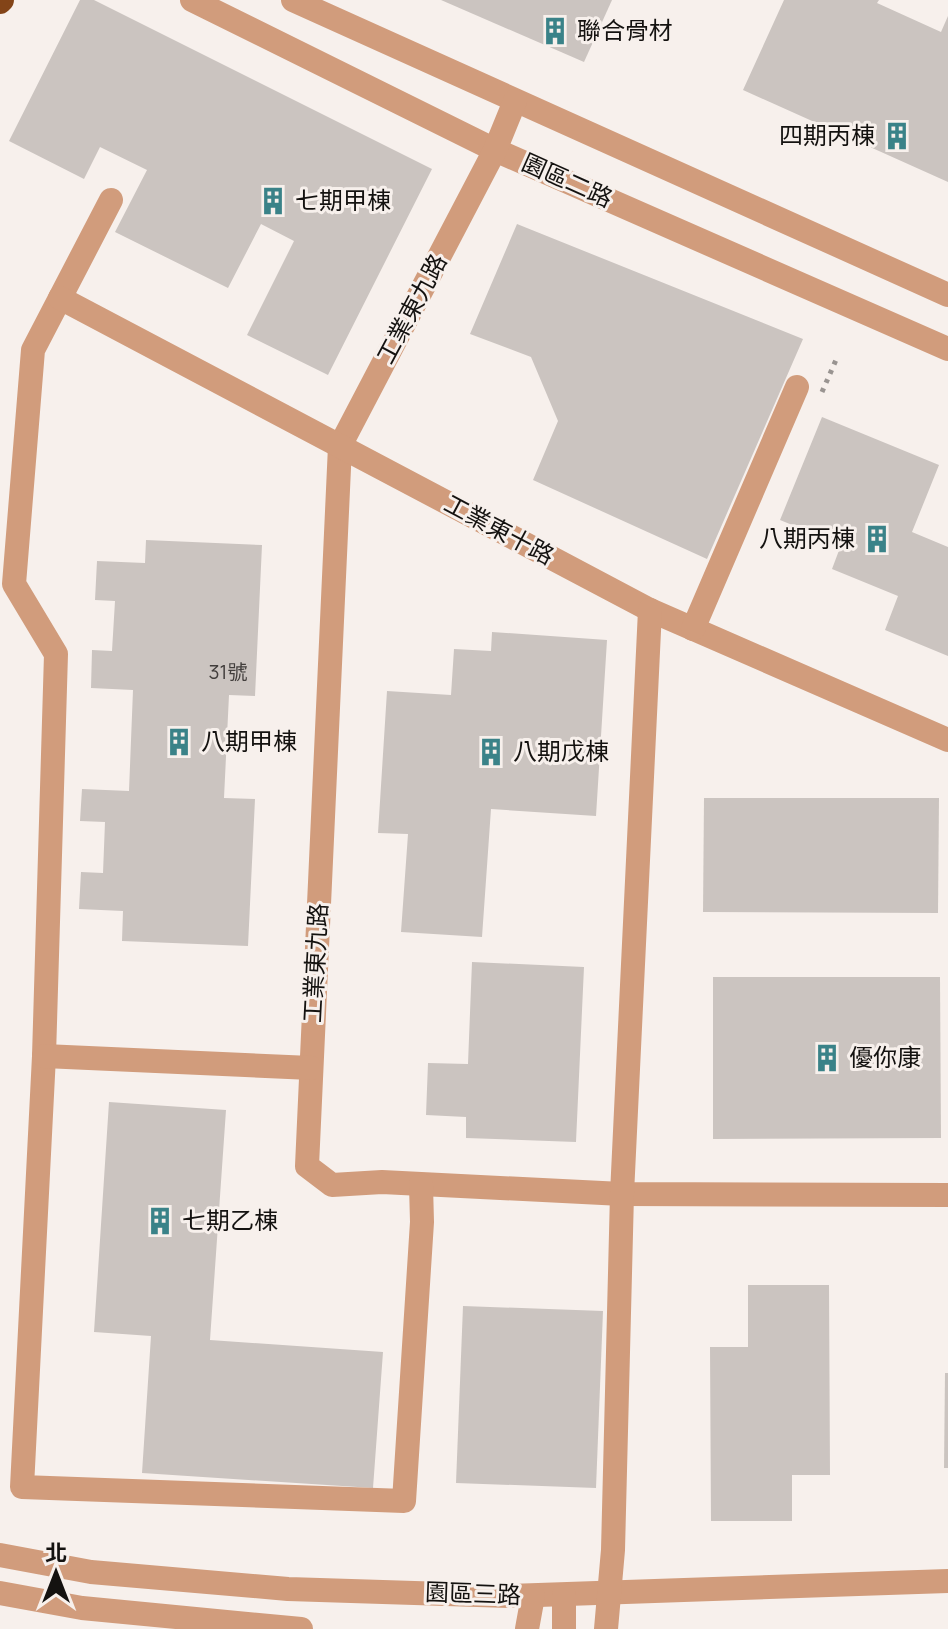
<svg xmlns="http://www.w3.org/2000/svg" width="948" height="1629" viewBox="0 0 948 1629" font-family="Manrope,'Noto Sans TC',sans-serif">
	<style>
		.building { fill: #cbc4c0 }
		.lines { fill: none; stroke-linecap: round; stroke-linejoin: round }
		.path { stroke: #999491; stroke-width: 5; stroke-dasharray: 4 6; stroke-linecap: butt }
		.minor { stroke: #d19c7c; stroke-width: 24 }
		.highway { stroke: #834418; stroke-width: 24 }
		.labels { text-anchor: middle; stroke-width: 6; stroke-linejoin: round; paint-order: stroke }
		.number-label { font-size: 20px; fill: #423e3c }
		.poi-label { font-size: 24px; fill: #141210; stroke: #f7f0ec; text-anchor: start }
		.street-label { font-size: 24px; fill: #141210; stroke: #f7f0ec }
	</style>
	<rect width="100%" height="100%" fill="#f7f0ec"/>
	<g class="building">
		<path d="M 80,0 L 94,0 L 432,169 L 328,375 L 247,335 L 294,241 L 261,224 L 228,288 L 115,232 L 147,170 L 100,147 L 84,179 L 9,141 Z"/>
		<path d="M 441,0 L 612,0 L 584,62 Z"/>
		<path d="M 784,0 L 879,0 L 877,3 L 941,32 L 948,16 L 948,182 L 743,90 Z"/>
		<path d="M 517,224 L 803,339 L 707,559 L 533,480 L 558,421 L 531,357 L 470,334 Z"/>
		<path d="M 822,417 L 939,465 L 912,532 L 948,547 L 948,656 L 885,630 L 898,596 L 832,569 L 841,545 L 780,520 Z"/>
		<path d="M 146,540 L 262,545 L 255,696 L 229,695 L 224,798 L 255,799 L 248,946 L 122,941 L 123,911 L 79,909 L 81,872 L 103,873 L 105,822 L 80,821 L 82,789 L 129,791 L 133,690 L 91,688 L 92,650 L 112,651 L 115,601 L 95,600 L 97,561 L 145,563 Z"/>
		<path d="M 492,632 L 607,640 L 596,816 L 491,809 L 482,937 L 401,932 L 408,834 L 378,833 L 387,691 L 451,695 L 454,649 L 491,651 Z"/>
		<path d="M 704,798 L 939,798 L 938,913 L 703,912 Z"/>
		<path d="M 472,962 L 584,967 L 576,1142 L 466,1138 L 466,1117 L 426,1115 L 428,1063 L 468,1064 Z"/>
		<path d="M 713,977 L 940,977 L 941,1138 L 713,1139 Z"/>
		<path d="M 109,1102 L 226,1110 L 210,1340 L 383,1352 L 373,1488 L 142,1473 L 151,1336 L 94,1332 Z"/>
		<path d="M 748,1285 L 829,1285 L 830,1475 L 792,1475 L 792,1521 L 711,1521 L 710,1347 L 748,1347 Z"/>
		<path d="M 463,1306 L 603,1311 L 596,1488 L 456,1483 Z"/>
		<path d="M 945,1373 L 948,1373 L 948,1468 L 944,1468 Z"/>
	</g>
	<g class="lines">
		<path class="path" d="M 822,392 L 836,360"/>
		<g class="minor">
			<path d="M 192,0 L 495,150 L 948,349"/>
			<path d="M 293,0 L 948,295"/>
			<path d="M 515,101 L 495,150 L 340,446 L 307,1166 L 332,1185 L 382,1182 L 622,1194 L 948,1195"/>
			<path d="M 111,200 L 33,350 L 14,584 L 56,654 L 44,1056 L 22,1487 L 404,1501 L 422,1222 L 421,1185"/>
			<path d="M 60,298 L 650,610 L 948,740"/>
			<path d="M 693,629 L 797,387"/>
			<path d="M 44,1056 L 311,1068"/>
			<path d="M 0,1555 L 91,1572 L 288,1589 L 509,1596 L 948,1581"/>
			<path d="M 0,1593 L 82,1608 L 301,1629"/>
			<path d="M 564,1595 L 564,1629"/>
			<path d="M 527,1629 L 533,1596"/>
			<path d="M 606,1629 L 613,1550 L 622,1194 L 650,610"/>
		</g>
		<path class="highway" d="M 0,2 L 2,0"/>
	</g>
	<defs>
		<symbol id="building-bare" viewBox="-9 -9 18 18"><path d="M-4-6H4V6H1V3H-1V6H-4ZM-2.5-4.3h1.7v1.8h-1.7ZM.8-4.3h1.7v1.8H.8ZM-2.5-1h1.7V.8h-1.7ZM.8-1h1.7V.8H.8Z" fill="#3a8288" stroke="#f7f0ec" stroke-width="2.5" paint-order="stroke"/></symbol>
	</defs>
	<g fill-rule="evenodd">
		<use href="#building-bare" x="535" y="11" width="40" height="40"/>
		<use href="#building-bare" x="877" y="116" width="40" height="40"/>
		<use href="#building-bare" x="253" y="181" width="40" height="40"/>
		<use href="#building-bare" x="857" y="519" width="40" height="40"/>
		<use href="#building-bare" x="159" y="722" width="40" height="40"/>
		<use href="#building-bare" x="471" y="732" width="40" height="40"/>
		<use href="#building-bare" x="807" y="1038" width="40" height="40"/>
		<use href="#building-bare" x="140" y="1201" width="40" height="40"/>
	</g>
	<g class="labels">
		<g class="number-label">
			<text x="228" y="679">31號</text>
		</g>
		<g class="poi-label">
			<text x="577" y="39">聯合骨材</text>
			<text x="875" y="144" text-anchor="end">四期丙棟</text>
			<text x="295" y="209">七期甲棟</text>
			<text x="855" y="547" text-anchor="end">八期丙棟</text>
			<text x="201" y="750">八期甲棟</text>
			<text x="513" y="760">八期戊棟</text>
			<text x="849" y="1066">優你康</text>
			<text x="182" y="1229">七期乙棟</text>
		</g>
		<g class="street-label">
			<text transform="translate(567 181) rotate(24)" y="8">園區二路</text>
			<text transform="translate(412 309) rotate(-62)" y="8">工業東九路</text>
			<text transform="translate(499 530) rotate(28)" y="8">工業東十路</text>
			<text transform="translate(316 963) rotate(-87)" y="8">工業東九路</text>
			<text transform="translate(473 1594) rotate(2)" y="8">園區三路</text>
		</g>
	</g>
	<g transform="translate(56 1573)" stroke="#f7f0ec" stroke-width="6" paint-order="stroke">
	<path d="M0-6L14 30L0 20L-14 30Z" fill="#141210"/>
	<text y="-12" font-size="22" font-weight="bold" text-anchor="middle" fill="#141210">北</text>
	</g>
</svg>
